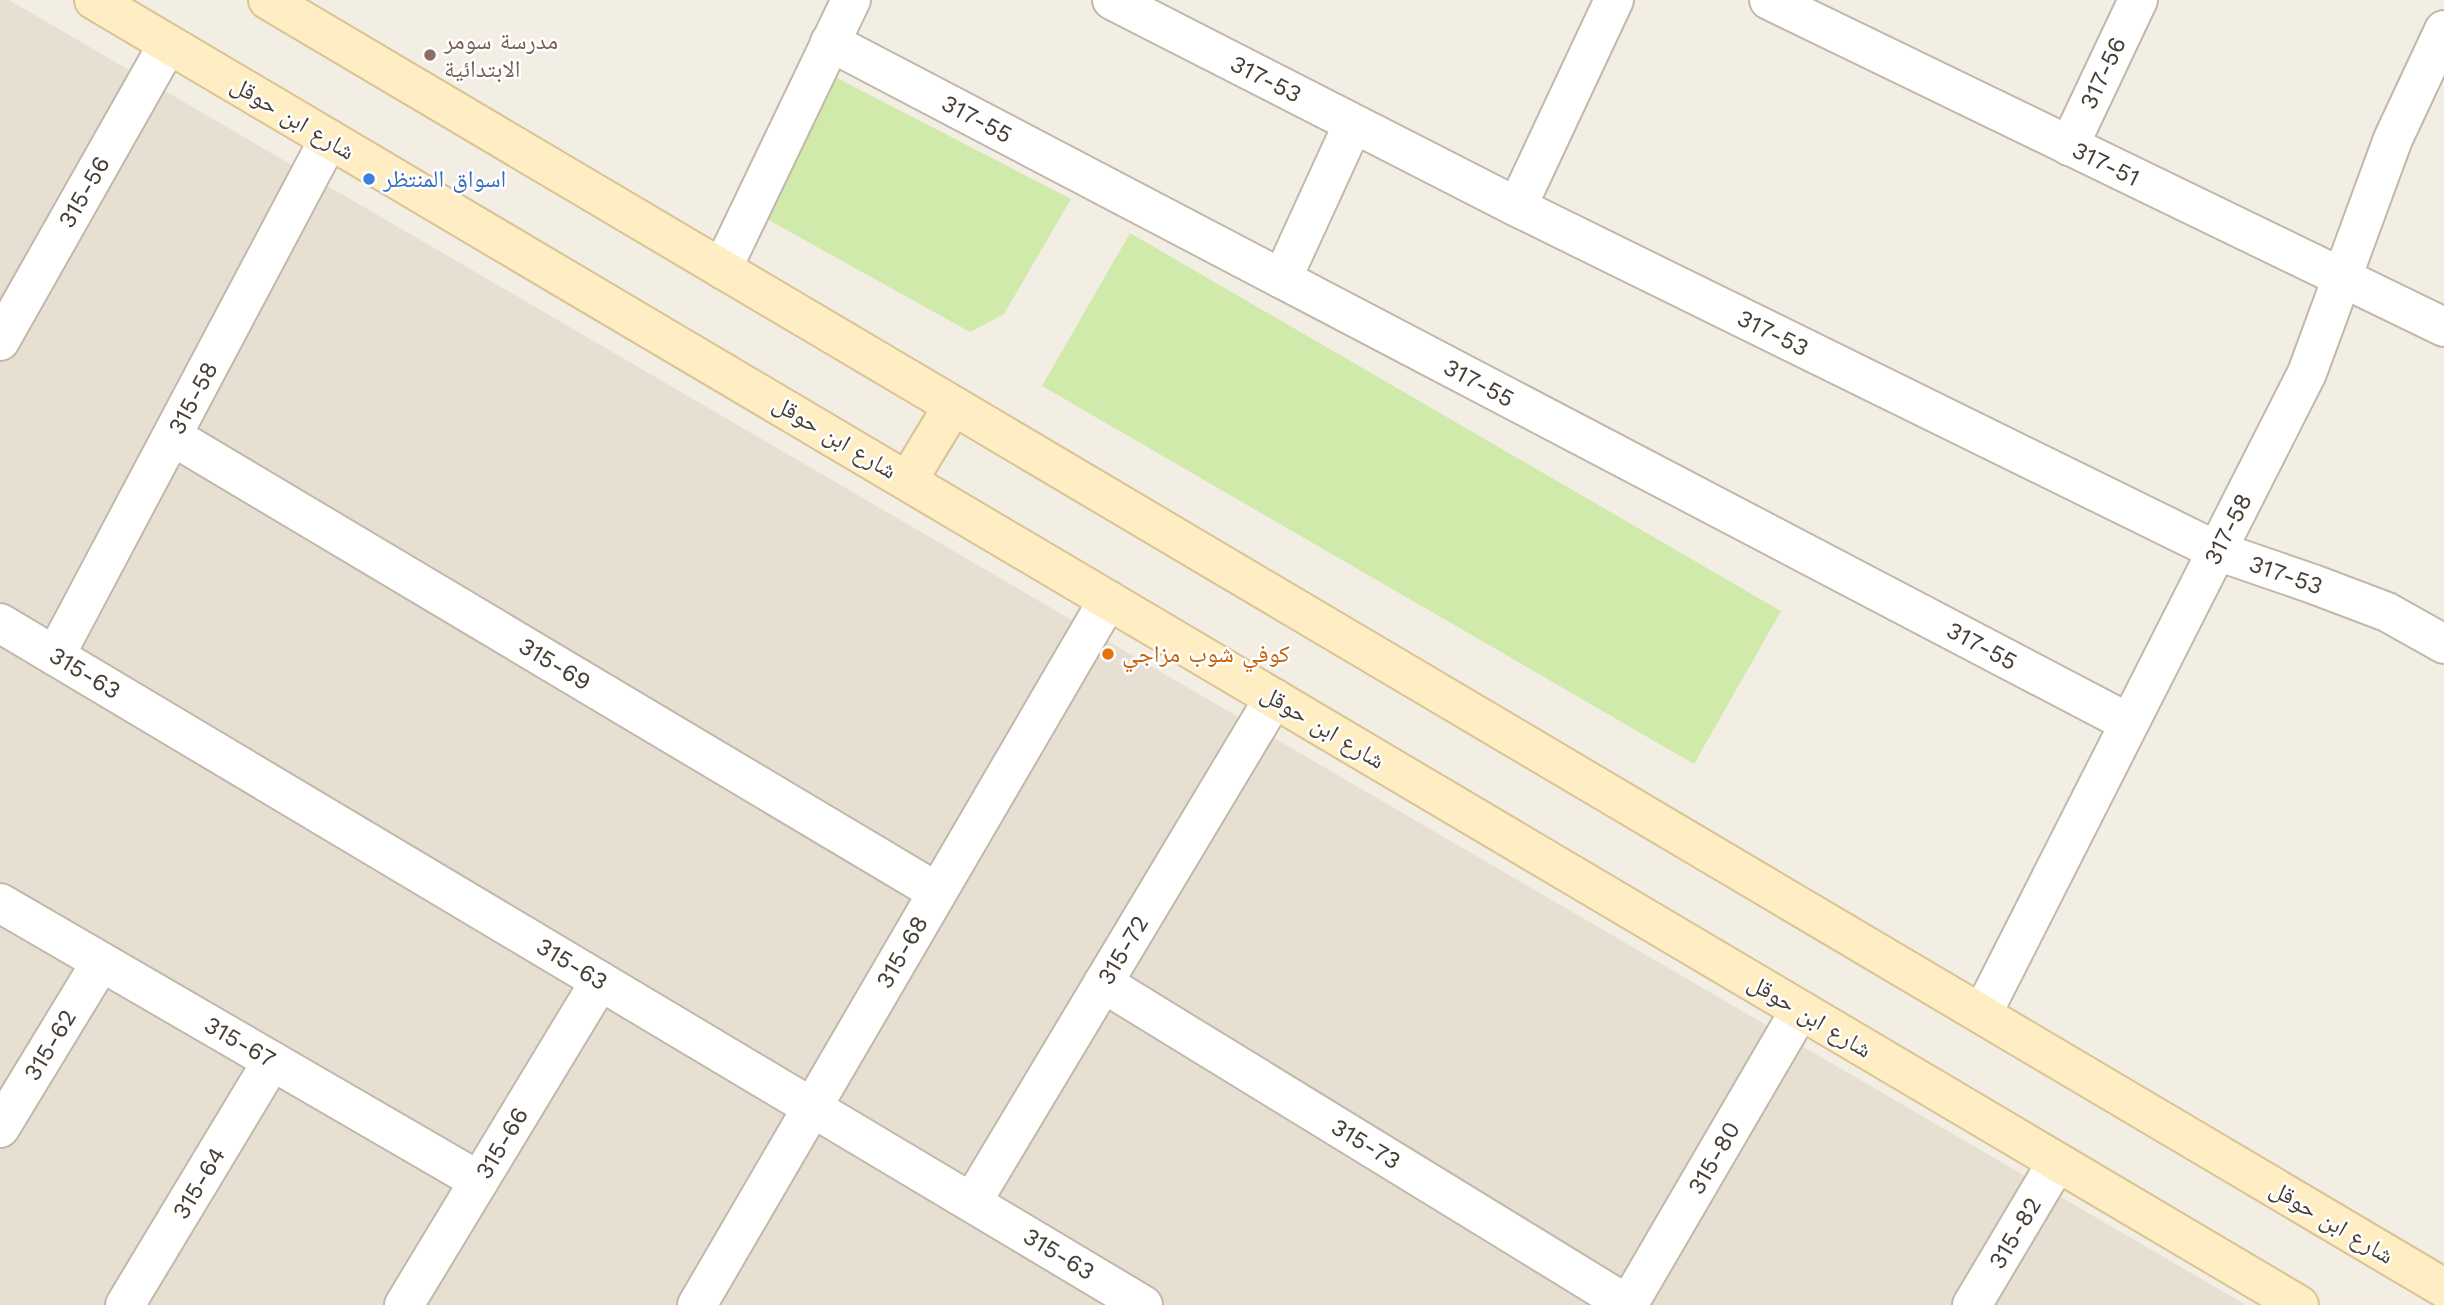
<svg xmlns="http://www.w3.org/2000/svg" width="2444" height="1305" viewBox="0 0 2444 1305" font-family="'Work Sans','Noto Naskh Arabic',sans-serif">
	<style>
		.residential { fill: #e7e0d2 }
		.green { fill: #d0eaab }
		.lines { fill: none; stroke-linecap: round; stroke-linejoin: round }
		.street-casing { stroke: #c2b8aa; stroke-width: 42 }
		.secondary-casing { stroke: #d9c394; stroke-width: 42 }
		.street { stroke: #fff; stroke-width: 38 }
		.secondary { stroke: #ffeec3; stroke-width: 38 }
		.education-dot { fill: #8d6e63; stroke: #fff; stroke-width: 2.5 }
		.shop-dot { fill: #3f7fe0; stroke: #fff; stroke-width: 2.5 }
		.food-dot { fill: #e8710a; stroke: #fff; stroke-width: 2.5 }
		.labels { text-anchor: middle; stroke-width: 5; stroke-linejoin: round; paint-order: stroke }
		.education-label { font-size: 24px; fill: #785e54; stroke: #fff; text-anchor: start }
		.street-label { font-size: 24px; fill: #463e34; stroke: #fff }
		.shop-label { font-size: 24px; fill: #366cbe; stroke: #fff; text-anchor: start }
		.food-label { font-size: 24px; fill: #c56008; stroke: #fff; text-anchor: start }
	</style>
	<rect width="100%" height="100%" fill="#f3eee4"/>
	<path class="residential" d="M 0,0 L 9,0 L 2246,1305 L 0,1305 Z"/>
	<g class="green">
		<path d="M 835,77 L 1071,199 L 1004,314 L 970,332 L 765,218 Z"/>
		<path d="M 1130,233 L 1781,611 L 1694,764 L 1042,386 Z"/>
	</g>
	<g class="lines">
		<defs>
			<g id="street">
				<path d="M 1112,0 L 1517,207 L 2217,551 L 2313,584 L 2387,612 L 2444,644"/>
				<path d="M 1769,0 L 2444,327"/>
				<path d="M 830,42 L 2129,723"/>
				<path d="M 2069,146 L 2138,0"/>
				<path d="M 1517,207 L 1614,0"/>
				<path d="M 722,269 L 851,0"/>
				<path d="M 1282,279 L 1353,124"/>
				<path d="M 0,341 L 168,44"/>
				<path d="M 172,436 L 937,892"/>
				<path d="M 0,623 L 1143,1305"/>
				<path d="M 55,656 L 329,139"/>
				<path d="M 0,903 L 479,1181"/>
				<path d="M 1103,983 L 1628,1305"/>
				<path d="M 1982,1014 L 2307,373 L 2393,139 L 2444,30"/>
				<path d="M 0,1128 L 101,962"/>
				<path d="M 972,1202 L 1274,698"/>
				<path d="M 125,1305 L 272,1061"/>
				<path d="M 404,1305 L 600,981"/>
				<path d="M 697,1305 L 1108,600"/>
				<path d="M 1628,1305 L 1800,1010"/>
				<path d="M 1972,1305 L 2057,1162"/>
			</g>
			<g id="secondary">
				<path d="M 94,0 L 2299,1305"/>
				<path d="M 268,0 L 2444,1288"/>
				<path d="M 908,480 L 953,406"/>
			</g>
		</defs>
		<use href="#street" class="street-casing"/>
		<use href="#secondary" class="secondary-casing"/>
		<use href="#street" class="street"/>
		<use href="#secondary" class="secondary"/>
	</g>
	<circle class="education-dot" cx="430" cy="55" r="7"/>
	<circle class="shop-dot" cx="369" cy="179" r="7"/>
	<circle class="food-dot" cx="1108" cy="654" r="7"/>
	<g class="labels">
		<g class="education-label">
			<text x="444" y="49">مدرسة سومر<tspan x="444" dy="28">الابتدائية</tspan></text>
		</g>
		<g class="street-label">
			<text transform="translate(2103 73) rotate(-65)" y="8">317-56</text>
			<text transform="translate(1266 79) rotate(27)" y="8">317-53</text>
			<text transform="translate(293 118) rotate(31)" y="8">شارع ابن حوقل</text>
			<text transform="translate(977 119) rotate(28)" y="8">317-55</text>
			<text transform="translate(2106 164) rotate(26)" y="8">317-51</text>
			<text transform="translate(84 192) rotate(-60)" y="8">315-56</text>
			<text transform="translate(1773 333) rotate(26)" y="8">317-53</text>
			<text transform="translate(1479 383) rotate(28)" y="8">317-55</text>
			<text transform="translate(193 398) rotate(-62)" y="8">315-58</text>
			<text transform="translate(835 437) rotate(31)" y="8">شارع ابن حوقل</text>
			<text transform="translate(2228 529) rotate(-63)" y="8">317-58</text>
			<text transform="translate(2286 575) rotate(19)" y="8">317-53</text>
			<text transform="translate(1982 646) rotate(28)" y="8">317-55</text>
			<text transform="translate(555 664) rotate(31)" y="8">315-69</text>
			<text transform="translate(85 673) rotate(31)" y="8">315-63</text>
			<text transform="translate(1323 727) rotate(31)" y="8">شارع ابن حوقل</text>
			<text transform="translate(1123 950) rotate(-59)" y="8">315-72</text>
			<text transform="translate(902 952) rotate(-60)" y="8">315-68</text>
			<text transform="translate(572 964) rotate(31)" y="8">315-63</text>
			<text transform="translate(1810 1016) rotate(31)" y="8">شارع ابن حوقل</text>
			<text transform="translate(240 1042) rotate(30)" y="8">315-67</text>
			<text transform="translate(50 1045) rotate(-59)" y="8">315-62</text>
			<text transform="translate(502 1143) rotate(-59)" y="8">315-66</text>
			<text transform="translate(1366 1144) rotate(31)" y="8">315-73</text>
			<text transform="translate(1714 1158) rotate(-60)" y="8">315-80</text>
			<text transform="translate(199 1183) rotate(-59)" y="8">315-64</text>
			<text transform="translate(2332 1222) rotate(31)" y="8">شارع ابن حوقل</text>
			<text transform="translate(2015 1233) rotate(-59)" y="8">315-82</text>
			<text transform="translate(1059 1254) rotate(31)" y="8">315-63</text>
		</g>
		<g class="shop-label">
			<text x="383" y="187">اسواق المنتظر</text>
		</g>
		<g class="food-label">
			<text x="1122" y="662">كوفي شوب مزاجي</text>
		</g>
	</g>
</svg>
